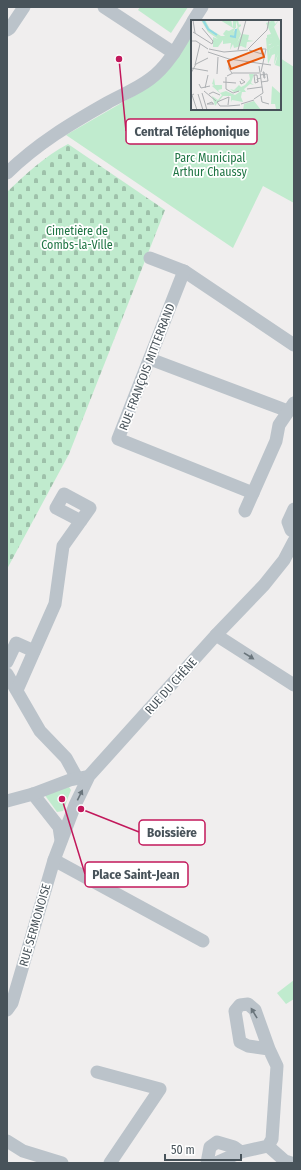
<svg xmlns="http://www.w3.org/2000/svg" width="301" height="1170" viewBox="0 0 301 1170" font-family="'Fira Sans Condensed',sans-serif">
	<style>
		.green { fill: #c0ebce }
		.cemetery { fill: url(#cemetery-stones) }
		.lines { fill: none; stroke-linecap: round; stroke-linejoin: round }
		.minor { stroke: #bbc3ca; stroke-width: 13 }
		.oneway { fill: #6a757c }
		.labels { text-anchor: middle; stroke-width: 3.5; stroke-linejoin: round; paint-order: stroke }
		.park-label { font-size: 12px; fill: #1f7544; stroke: #fff }
		.street-label { font-size: 12px; fill: #48535a; stroke: #fff }
		.inset-river { fill: none; stroke: #91d8e4; stroke-width: 2 }
		.inset-road { fill: none; stroke: #adb0b3; stroke-width: 1 }
		.view { fill: #e8590c; fill-opacity: 0.15; stroke: #e8590c; stroke-width: 2 }
		.inset-edge { fill: none; stroke: #48535a; stroke-width: 2 }
		.leader { fill: none; stroke: #c2185b; stroke-width: 1.5 }
		.callout-dot { fill: #c2185b; stroke: #fff; stroke-width: 1.5 }
		.callout { fill: #fff; stroke: #c2185b; stroke-width: 1.5 }
		.callout-label { font-size: 13px; text-anchor: middle; font-weight: bold; fill: #48535a }
	</style>
	<defs>
		<pattern id="cemetery-stones" width="16" height="16" patternUnits="userSpaceOnUse"><rect width="16" height="16" fill="#c0ebce"/><path d="M2 7V4a2 2 0 0 1 4 0v3zM10 15v-3a2 2 0 0 1 4 0v3z" fill="#9ec1aa"/></pattern>
	</defs>
	<rect width="100%" height="100%" fill="#f0eeee"/>
	<g class="green">
		<path d="M 140,7 L 188,7 L 171,33 L 138,10 Z"/>
		<path d="M 192,35 L 192,109 L 280,109 L 280,58 L 294,67 L 294,203 L 263,186 L 233,248 L 66,135 L 144,90 Z"/>
		<path d="M 69,787 L 71,790 L 63,811 L 57,812 L 44,794 Z"/>
		<path d="M 294,980 L 294,999 L 286,1004 L 277,993 Z"/>
	</g>
	<path class="cemetery" d="M 68,144 L 165,210 L 69,454 L 7,569 L 7,192 C 26,174 45,156 68,144 Z"/>
	<g class="lines">
		<g class="minor">
			<path d="M 104,7 L 174,53"/>
			<path d="M 193,21 L 202,7"/>
			<path d="M 7,30 L 10,28 L 24,7"/>
			<path d="M 7,173 C 38,143 70,124 107,103 C 121,95 137,89 150,79 C 169,65 180,43 192,23"/>
			<path d="M 150,258 L 184,271 L 294,345"/>
			<path d="M 184,271 L 118,439 L 253,493"/>
			<path d="M 150,359 L 288,411"/>
			<path d="M 294,509 L 288,522 L 291,530 L 294,532"/>
			<path d="M 245,511 L 276,441 L 279,425 L 294,403"/>
			<path d="M 216,635 L 294,685"/>
			<path d="M 7,662 L 16,643 L 34,651"/>
			<path d="M 7,674 L 40,731 L 66,758 L 77,778"/>
			<path d="M 17,690 L 55,604 L 63,546 L 90,508 L 64,494 L 56,508 L 81,521"/>
			<path d="M 33,794 L 59,827 L 61,840"/>
			<path d="M 7,801 L 33,794 L 70,780 L 85,777"/>
			<path d="M 54,860 L 203,941"/>
			<path d="M 7,1010 L 12,1003 L 54,860 L 75,805 L 89,776 L 216,635 L 264,585 L 284,560 L 294,541"/>
			<path d="M 97,1072 L 160,1089 L 110,1163"/>
			<path d="M 7,1141 L 23,1151 L 62,1163"/>
			<path d="M 268,1146 L 285,1161 L 291,1163"/>
			<path d="M 207,1163 L 210,1147 L 217,1142 L 234,1147 L 241,1152"/>
			<path d="M 216,1163 L 241,1152 L 268,1146 L 272,1139 L 277,1066 L 269,1049 L 255,1010 L 248,1004 L 240,1005 L 235,1011 L 240,1042 L 248,1046 L 269,1049"/>
		</g>
	</g>
	<defs><path id="oneway-solid" d="M-6-.8H1V-3.2L6.5 0L1 3.2V.8H-6Z"/></defs>
	<g class="oneway">
		<use href="#oneway-solid" transform="translate(249 656) rotate(32)"/>
		<use href="#oneway-solid" transform="translate(80 795) rotate(-64)"/>
		<use href="#oneway-solid" transform="translate(254 1013) rotate(-121)"/>
	</g>
	<g class="labels">
		<g class="park-label">
			<text x="210" y="162">Parc Municipal<tspan x="210" dy="14">Arthur Chaussy</tspan></text>
			<text x="77" y="235">Cimetière de<tspan x="77" dy="14">Combs-la-Ville</tspan></text>
		</g>
		<g class="street-label">
			<text transform="translate(147 367) rotate(-69)" y="4">RUE FRANÇOIS MITTERRAND</text>
			<text transform="translate(171 686) rotate(-48)" y="4">RUE DU CHÊNE</text>
			<text transform="translate(35 925) rotate(-74)" y="4">RUE SERMONOISE</text>
		</g>
	</g>
	<g transform="translate(191 20)">
		<rect width="90" height="90" fill="#f0eeee"/>
		<path d="M 29,0 L 40,0 L 42,8 L 42,1 L 47,0 L 48,5 L 49,4 L 50,5 L 50,6 L 47,8 L 45,1 L 45,8 L 42,8 ZM 82,17 L 82,23 L 77,25 L 83,26 L 79,29 L 78,34 L 81,29 L 87,25 L 89,26 L 90,47 L 84,45 L 87,34 L 83,45 L 84,34 L 81,35 L 77,44 L 75,18 ZM 58,54 L 63,54 L 60,63 L 63,65 L 59,64 L 53,69 L 55,72 L 51,72 L 50,77 L 52,82 L 41,80 L 40,82 L 40,76 L 32,76 L 24,86 L 21,76 L 27,80 L 31,75 L 21,66 L 23,65 L 21,64 L 23,58 L 24,65 L 31,65 L 31,69 L 27,70 L 29,73 L 35,71 L 44,75 L 50,71 L 43,72 L 39,69 L 43,70 L 48,65 L 50,67 L 54,65 L 59,59 ZM 81,66 L 90,74 L 90,90 L 81,90 L 85,89 L 84,84 L 80,84 Z" fill="#c0ebce"/>
		<path d="M 10,0 L 14,0 L 19,9 L 30,16 L 34,16 L 32,14 L 35,10 L 38,11 L 45,7 L 42,12 L 47,7 L 50,14 L 46,23 L 51,14 L 58,15 L 57,20 L 63,21 L 56,22 L 55,28 L 50,26 L 43,28 L 42,24 L 39,30 L 40,23 L 32,24 L 32,20 L 27,27 L 22,27 L 22,17 L 27,19 L 17,12 ZM 83,0 L 84,4 L 88,0 L 83,7 L 90,23 L 90,29 L 86,30 L 89,27 L 87,25 L 78,34 L 79,29 L 83,26 L 77,27 L 81,23 L 77,24 L 76,20 L 82,17 L 76,19 L 76,15 L 80,14 L 75,3 ZM 63,81 L 70,90 L 52,90 L 53,84 Z" fill="#c0ebce"/>
		<path class="inset-river" d="M 12,0 L 17,9 L 26,15M 39,16 L 44,17 L 45,9"/>
		<path class="inset-road" d="M 2,0 L 4,13M 2,12 L 21,24 L 22,21 L 11,8M 0,21 L 5,21 L 17,29M 18,29 L 33,32 L 57,30M 57,29 L 76,10 L 78,0M 47,30 L 55,0M 58,30 L 71,34M 17,32 L 38,39 L 80,45M 38,39 L 38,49 L 41,53M 4,45 L 9,24M 0,48 L 17,51M 70,52 L 75,29 L 71,29 L 70,34M 72,52 L 73,52 L 74,58 L 73,58 ZM 0,53 L 5,44 L 17,38M 26,54 L 27,37M 69,55 L 76,54 L 77,61 L 70,62M 36,56 L 42,53 L 68,53M 35,57 L 35,69 L 42,73 L 48,71M 49,61 L 50,64 L 54,62 L 50,59M 32,62 L 45,63M 67,62 L 66,55 L 63,55 L 64,63 L 67,62 L 66,59 L 70,58M 8,64 L 10,68 L 19,66M 14,68 L 17,55M 56,69 L 71,67M 13,71 L 25,81M 11,73 L 16,90M 3,74 L 1,75 L 6,90M 7,74 L 12,90M 18,74 L 22,72 L 29,75M 70,76 L 71,82 L 78,84M 63,79 L 72,73 L 68,46M 26,82 L 38,77 L 37,85M 26,82 L 29,86 L 37,86M 22,84 L 21,82 L 16,84 L 23,84M 50,84 L 63,80M 37,86 L 49,85"/>
		<path class="view" d="M 70,28 L 73,37 L 40,49 L 37,41 Z"/>
		<rect width="90" height="90" class="inset-edge"/>
	</g>
	<path class="leader" d="M119 59L126 131M81 809L139 832M62 799L85 874"/>
	<g class="callout-dot">
		<circle cx="119" cy="59" r="4"/>
		<circle cx="81" cy="809" r="4"/>
		<circle cx="62" cy="799" r="4"/>
	</g>
	<g class="callout">
		<rect x="126" y="119" width="131" height="25" rx="4"/>
		<rect x="139" y="820" width="66" height="25" rx="4"/>
		<rect x="85" y="862" width="103" height="25" rx="4"/>
	</g>
	<g class="callout-label">
		<text x="192" y="136">Central Téléphonique</text>
		<text x="172" y="837">Boissière</text>
		<text x="136" y="879">Place Saint-Jean</text>
	</g>
	<rect width="301" height="1170" fill="none" stroke="#48535a" stroke-width="16"/>
	<path d="M165 1154v6h76v-6" fill="none" stroke="#48535a" stroke-width="2"/>
	<text x="171" y="1154" font-size="12" fill="#48535a" stroke="#ffffff" stroke-width="3" paint-order="stroke">50 m</text>
</svg>
